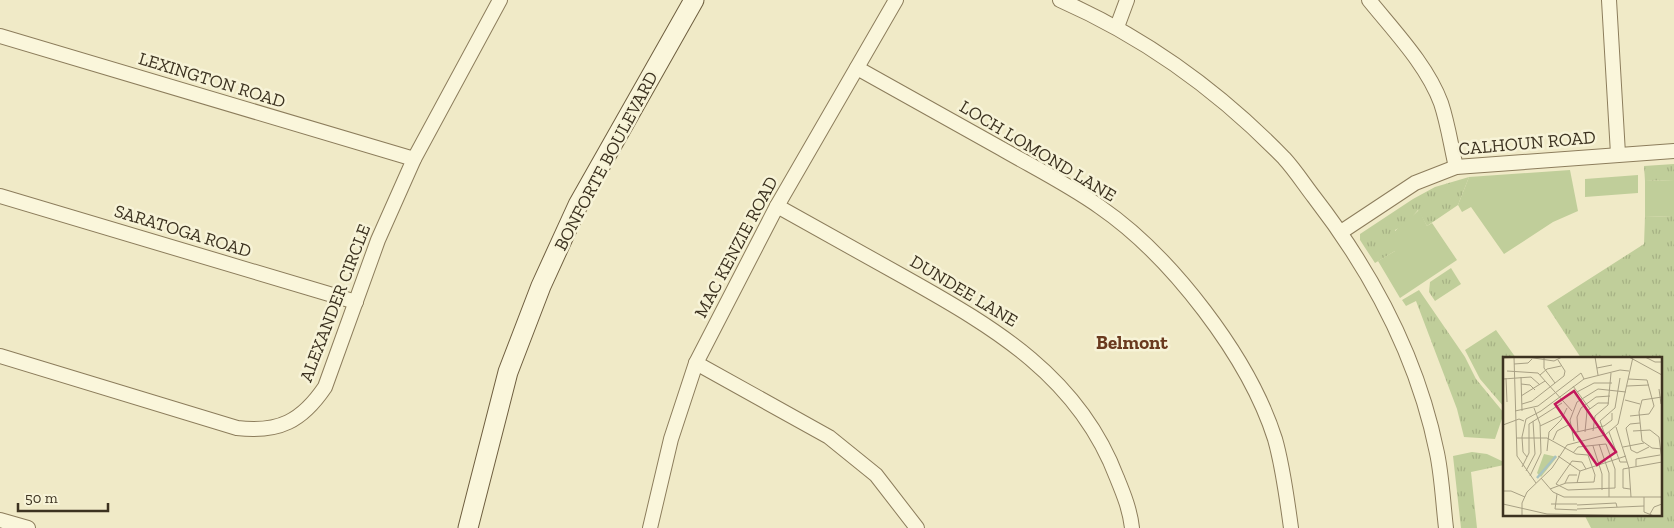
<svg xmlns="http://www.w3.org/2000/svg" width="1674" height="528" viewBox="0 0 1674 528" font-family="'Zilla Slab',serif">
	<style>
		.grass { fill: url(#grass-tufts) }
		.park { fill: #c0ce9a }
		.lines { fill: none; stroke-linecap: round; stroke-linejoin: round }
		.minor-casing { stroke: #8c7d5c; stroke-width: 16 }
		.secondary-casing { stroke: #6e5e3f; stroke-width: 21 }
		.minor { stroke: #faf6db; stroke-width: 14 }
		.secondary { stroke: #faf6db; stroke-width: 19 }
		.labels { text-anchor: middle; stroke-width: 5; stroke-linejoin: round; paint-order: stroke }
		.street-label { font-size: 18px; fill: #3c3220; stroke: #f7f3d7 }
		.neighbourhood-label { font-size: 19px; font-weight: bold; fill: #6a3a1e; stroke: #f7f3d7 }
		.inset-river { fill: none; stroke: #a8c3c0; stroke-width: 2.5 }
		.inset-road { fill: none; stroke: #a8a084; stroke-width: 1 }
		.view { fill: #c2185b; fill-opacity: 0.15; stroke: #c2185b; stroke-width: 2.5 }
		.inset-edge { fill: none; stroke: #3c3220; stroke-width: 2.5 }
	</style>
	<defs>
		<pattern id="grass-tufts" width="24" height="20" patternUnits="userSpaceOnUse" patternTransform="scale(1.25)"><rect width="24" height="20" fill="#c0ce9a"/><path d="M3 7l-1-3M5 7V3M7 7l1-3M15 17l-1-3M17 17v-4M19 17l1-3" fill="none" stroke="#a6b184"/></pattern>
	</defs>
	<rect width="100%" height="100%" fill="#f0eac7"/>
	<g class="grass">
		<path d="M 1674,164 L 1674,180 L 1645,181 L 1644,166 Z"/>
		<path d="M 1469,177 L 1458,205 L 1427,226 L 1418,210 L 1405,225 L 1395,230 L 1395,251 L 1375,263 L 1360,240 L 1360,234 L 1413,199 L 1435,187 Z"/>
		<path d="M 1674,216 L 1674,528 L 1591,528 L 1584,514 L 1660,514 L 1660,358 L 1581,358 L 1547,306 L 1644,244 L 1645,217 Z"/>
		<path d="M 1451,268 L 1461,284 L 1435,301 L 1429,292 L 1430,282 Z"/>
		<path d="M 1419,290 L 1465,357 L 1476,379 L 1504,413 L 1495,439 L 1464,437 L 1457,409 L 1416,301 L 1406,306 L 1402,300 Z"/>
		<path d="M 1496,330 L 1516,358 L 1504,358 L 1504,407 L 1480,379 L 1465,350 Z"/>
		<path d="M 1472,452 L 1487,454 L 1504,462 L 1504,465 L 1471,472 L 1477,528 L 1461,528 L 1453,456 Z"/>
	</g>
	<g class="park">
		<path d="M 1570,170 L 1578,211 L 1553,222 L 1504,254 L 1471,207 L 1462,212 L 1458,205 L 1469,177 Z"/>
		<path d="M 1638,175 L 1638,193 L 1585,197 L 1585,179 Z"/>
		<path d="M 1674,180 L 1674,216 L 1645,217 L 1645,181 Z"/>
		<path d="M 1419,210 L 1427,226 L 1432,223 L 1457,260 L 1400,298 L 1378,261 L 1395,251 L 1390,238 C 1396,227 1409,220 1419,210 Z"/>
	</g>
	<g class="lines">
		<defs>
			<g id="minor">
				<path d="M 1060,0 C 1144,37 1220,92 1284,158 C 1295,170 1304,184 1314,197 C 1372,272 1418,359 1437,453 C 1442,477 1443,503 1446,528"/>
				<path d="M 1369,0 C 1394,31 1427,65 1441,103 C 1448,124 1451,146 1456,167"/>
				<path d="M 1609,0 L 1618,154"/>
				<path d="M 1117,27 L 1127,0"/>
				<path d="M 0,36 L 414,159"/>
				<path d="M 857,68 C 906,95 954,122 1002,149 C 1035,168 1069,185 1100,207 C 1171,256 1249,357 1275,439 C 1283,467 1287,499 1291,528"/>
				<path d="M 0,196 L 356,302"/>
				<path d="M 777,206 C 820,230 863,254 906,278 C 995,328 1079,377 1117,478 C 1124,495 1130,510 1132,528"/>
				<path d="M 1341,232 L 1415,183 L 1456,167 L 1674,151"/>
				<path d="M 0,356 L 237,428 C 279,433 302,421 325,387 L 378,240 L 414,159 L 500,0"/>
				<path d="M 696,363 L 829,437 L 876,475 L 917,528"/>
				<path d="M 0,520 L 28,528"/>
				<path d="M 650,528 L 671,439 L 696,363 L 777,206 L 896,0"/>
			</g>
			<path id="secondary" d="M 468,528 L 508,372 L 541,286 L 578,205 L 694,0"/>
		</defs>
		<use href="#minor" class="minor-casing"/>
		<use href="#secondary" class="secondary-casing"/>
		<use href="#minor" class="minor"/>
		<use href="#secondary" class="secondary"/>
	</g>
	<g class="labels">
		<g class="street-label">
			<text transform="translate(212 80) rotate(17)" y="6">LEXINGTON ROAD</text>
			<text transform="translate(1527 143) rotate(-5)" y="6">CALHOUN ROAD</text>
			<text transform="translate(1038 151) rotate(31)" y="6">LOCH LOMOND LANE</text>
			<text transform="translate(606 161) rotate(-62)" y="6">BONFORTE BOULEVARD</text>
			<text transform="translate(183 231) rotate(17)" y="6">SARATOGA ROAD</text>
			<text transform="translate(736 247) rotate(-62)" y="6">MAC KENZIE ROAD</text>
			<text transform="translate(964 291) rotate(31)" y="6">DUNDEE LANE</text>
			<text transform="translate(335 303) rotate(-69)" y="6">ALEXANDER CIRCLE</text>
		</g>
		<g class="neighbourhood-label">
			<text x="1132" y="349">Belmont</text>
		</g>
	</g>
	<g transform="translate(1503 357)">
		<rect width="159" height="159" fill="#f0eac7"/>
		<path d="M 41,97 L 54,100 L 38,120 L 34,116 Z" fill="#c0ce9a"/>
		<path class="inset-river" d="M 34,121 L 53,99"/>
		<path class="inset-road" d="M 11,0 L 14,99 L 33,126M 24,0 L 51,4 L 59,0M 41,0 L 41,11 L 52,26M 92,0 L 95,18M 126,0 L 159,18M 142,0 L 152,5 L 159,5M 0,1 L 20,0M 11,7 L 25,6 L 29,2M 94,11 L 109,8M 4,14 L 35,16 L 69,54M 37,18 L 44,12 L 58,9M 18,20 L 19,54M 3,21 L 4,45M 0,22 L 28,20 L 37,28M 125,22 L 144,23 L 151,49 L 146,57 L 127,59M 18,27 L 27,28 L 32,33M 70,29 L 87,52M 124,29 L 146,28M 156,32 L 158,47M 74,35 L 91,26 L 109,26M 18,39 L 42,24M 159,40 L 139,43 L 136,55 L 139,84 L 149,91 L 159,92M 122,43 L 137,47M 19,47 L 29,44 L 61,19 L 62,14 L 55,3M 12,54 L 35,49 L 78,16 L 81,22M 137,66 L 127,67 L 123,71 L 128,93 L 134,96 L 146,90M 0,68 L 16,62 L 21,64M 37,69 L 60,58M 113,70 L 126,111 L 128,140M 90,74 L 92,59 L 105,48 L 108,16M 130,74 L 147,73 L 156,80 L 159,104M 75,75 L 74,60 L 78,51 L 93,40 L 107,39M 82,75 L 84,54 L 95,46 L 106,46M 106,75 L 117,105 L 124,105M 69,76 L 101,69 L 109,63 L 109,56M 102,78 L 97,64 L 112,51 L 117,21M 13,81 L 44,81 L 73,97 L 85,98 L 92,118 L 91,125 L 63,126 L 47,132M 50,83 L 54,74 L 67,67M 71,84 L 67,63 L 74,45 L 95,32 L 123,35M 96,87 L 106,116 L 106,140M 90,89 L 99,117 L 99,133M 120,90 L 141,86M 44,94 L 46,75 L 58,63 L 64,51M 70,96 L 75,90 L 103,87 L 112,112 L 112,131 L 65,133 L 53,127 L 69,104 L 79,105 L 83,112M 55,99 L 77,114M 24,100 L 20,95 L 19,80 L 23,62 L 38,54 L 81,22 L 117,13 L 126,14M 133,109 L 133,102 L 157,98M 19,110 L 26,96 L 26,67 L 59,46M 23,114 L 32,97 L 30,64M 27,119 L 38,96 L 37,67 L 31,51M 38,121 L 50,135 L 61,140 L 159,140M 62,126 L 66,118 L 74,118M 74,126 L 77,114 L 123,99M 127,132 L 120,131 L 120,112 L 159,105M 0,134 L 8,134 L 22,140M 54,137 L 52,152 L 74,153M 141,140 L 141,155 L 151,159M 0,147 L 44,157 L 143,159M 48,147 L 74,147M 74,148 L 113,146 L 114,150M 74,152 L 141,149M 147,157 L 151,150 L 159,147M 19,159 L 19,146 L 24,135 L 49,111 L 64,88 L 102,78 L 115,67 L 130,0"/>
		<path class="view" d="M 71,34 L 113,95 L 94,108 L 52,47 Z"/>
		<rect width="159" height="159" class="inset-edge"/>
	</g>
	<path d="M18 503v8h90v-8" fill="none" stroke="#3c3220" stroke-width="2.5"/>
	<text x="25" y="503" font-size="15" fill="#3c3220" stroke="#f7f3d7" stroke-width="4" paint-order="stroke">50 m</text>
</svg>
